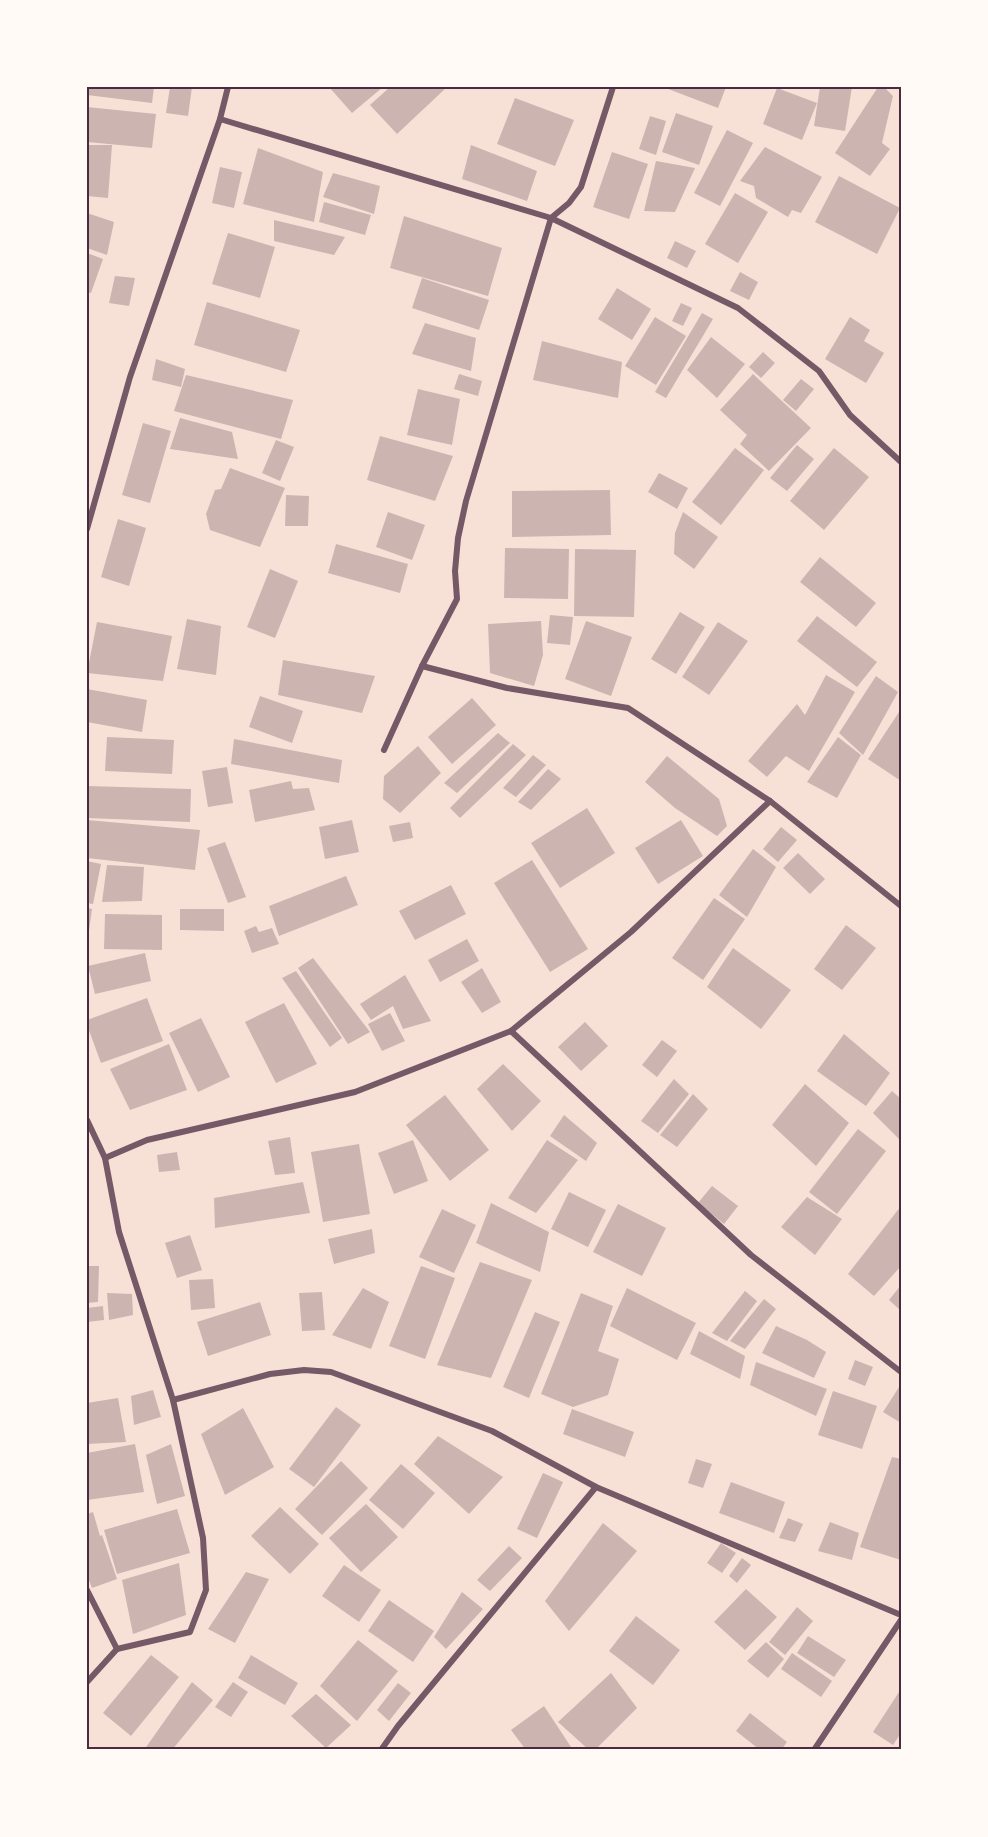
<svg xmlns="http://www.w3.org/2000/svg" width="988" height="1837" viewBox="0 0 988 1837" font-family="'Fira Sans',sans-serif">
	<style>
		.building { fill: #ccb4b1 }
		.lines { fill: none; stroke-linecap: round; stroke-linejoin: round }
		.minor { stroke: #755966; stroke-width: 6 }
		.neatline { fill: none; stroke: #4a2c40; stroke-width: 2 }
	</style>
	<rect width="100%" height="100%" fill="#f7e1d7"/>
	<g class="building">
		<path d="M 87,87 L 154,87 L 152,103 L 87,95 Z"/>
		<path d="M 170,87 L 192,87 L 188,116 L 166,113 Z"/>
		<path d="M 329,87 L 383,87 L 352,113 Z"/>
		<path d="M 390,87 L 447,87 L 397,134 L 370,105 Z"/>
		<path d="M 663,87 L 726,87 L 718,108 Z"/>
		<path d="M 820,87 L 852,87 L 845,131 L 814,126 Z"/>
		<path d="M 878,87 L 884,87 L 893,96 L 882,143 L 890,149 L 870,176 L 835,153 Z"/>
		<path d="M 777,88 L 817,103 L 802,140 L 763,124 Z"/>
		<path d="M 515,98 L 574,120 L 555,166 L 497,144 Z"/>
		<path d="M 87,107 L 156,114 L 152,148 L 87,142 Z"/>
		<path d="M 676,113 L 713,126 L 699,165 L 662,152 Z"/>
		<path d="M 650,116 L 666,121 L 656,155 L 639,149 Z"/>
		<path d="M 727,130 L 753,143 L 720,206 L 694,193 Z"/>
		<path d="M 87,145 L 112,145 L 108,198 L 87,196 Z"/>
		<path d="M 471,145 L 537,171 L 527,201 L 462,179 Z"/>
		<path d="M 765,147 L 822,177 L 801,213 L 792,210 L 788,217 L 756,198 L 754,186 L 740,181 Z"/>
		<path d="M 258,148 L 323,172 L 314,222 L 243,204 Z"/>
		<path d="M 612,152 L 648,164 L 629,219 L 593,207 Z"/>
		<path d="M 656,161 L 695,168 L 675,212 L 644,211 Z"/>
		<path d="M 220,167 L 242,172 L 234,208 L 212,203 Z"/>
		<path d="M 333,173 L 380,186 L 374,214 L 323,197 Z"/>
		<path d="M 839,176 L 900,208 L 877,254 L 815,222 Z"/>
		<path d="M 735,193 L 768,212 L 738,263 L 705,244 Z"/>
		<path d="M 324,202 L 371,215 L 365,235 L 319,222 Z"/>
		<path d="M 87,213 L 114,222 L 107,255 L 87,248 Z"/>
		<path d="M 404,216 L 502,248 L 488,296 L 390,268 Z"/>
		<path d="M 274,220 L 345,237 L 334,255 L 274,241 Z"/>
		<path d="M 228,233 L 275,247 L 260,298 L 212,284 Z"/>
		<path d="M 675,241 L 696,251 L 687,268 L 667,258 Z"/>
		<path d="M 87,253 L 103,259 L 91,293 L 87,292 Z"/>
		<path d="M 740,272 L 758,282 L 749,300 L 730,291 Z"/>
		<path d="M 115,276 L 135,278 L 129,306 L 109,303 Z"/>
		<path d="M 422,278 L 489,300 L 479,330 L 412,308 Z"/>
		<path d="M 617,288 L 651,309 L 632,340 L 598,319 Z"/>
		<path d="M 207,302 L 300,330 L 286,372 L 194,345 Z"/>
		<path d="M 681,303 L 692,308 L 683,326 L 672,321 Z"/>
		<path d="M 702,313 L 713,319 L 666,398 L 655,392 Z"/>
		<path d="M 655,317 L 686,336 L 656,385 L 625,366 Z"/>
		<path d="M 850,317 L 870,330 L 864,341 L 884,353 L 866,383 L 825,359 Z"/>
		<path d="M 425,323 L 476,338 L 471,371 L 412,354 Z"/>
		<path d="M 711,337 L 745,364 L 717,398 L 687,370 Z"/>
		<path d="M 542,341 L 622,362 L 618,398 L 533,380 Z"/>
		<path d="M 763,352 L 775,363 L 761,378 L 749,367 Z"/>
		<path d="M 156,359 L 185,369 L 181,387 L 152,380 Z"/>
		<path d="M 459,374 L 482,381 L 478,396 L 454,389 Z"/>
		<path d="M 753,374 L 811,428 L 769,471 L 740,444 L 747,435 L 720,410 Z"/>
		<path d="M 186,375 L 293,400 L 281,439 L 174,411 Z"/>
		<path d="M 801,379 L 814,389 L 796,411 L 783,400 Z"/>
		<path d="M 418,389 L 460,399 L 452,445 L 407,435 Z"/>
		<path d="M 180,418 L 232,432 L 238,459 L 170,449 Z"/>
		<path d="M 143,423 L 171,431 L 150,503 L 122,495 Z"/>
		<path d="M 380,436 L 453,456 L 435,501 L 367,480 Z"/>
		<path d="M 276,440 L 294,447 L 280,481 L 262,473 Z"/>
		<path d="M 797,445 L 814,459 L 787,491 L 770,478 Z"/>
		<path d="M 735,448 L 764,470 L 721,525 L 692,502 Z"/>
		<path d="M 834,448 L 869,477 L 824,530 L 790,501 Z"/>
		<path d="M 230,468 L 285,488 L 260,547 L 210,530 L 206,514 L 215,490 L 221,489 Z"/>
		<path d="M 659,473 L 688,488 L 677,509 L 648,492 Z"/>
		<path d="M 610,490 L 611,535 L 512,537 L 512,491 Z"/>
		<path d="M 286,495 L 309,496 L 308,526 L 285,526 Z"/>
		<path d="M 388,512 L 425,525 L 412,560 L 376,547 Z"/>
		<path d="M 683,512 L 718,537 L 694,569 L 674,554 L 675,533 Z"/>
		<path d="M 118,519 L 146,528 L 129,586 L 101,577 Z"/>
		<path d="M 336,544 L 408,564 L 400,593 L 328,573 Z"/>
		<path d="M 505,548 L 569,549 L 568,599 L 504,598 Z"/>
		<path d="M 575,549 L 636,550 L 634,617 L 574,616 Z"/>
		<path d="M 820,557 L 876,603 L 856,627 L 800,582 Z"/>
		<path d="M 270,569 L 298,581 L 275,638 L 247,627 Z"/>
		<path d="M 680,612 L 705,627 L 676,674 L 651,659 Z"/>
		<path d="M 550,615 L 573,617 L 570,645 L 547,643 Z"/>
		<path d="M 817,616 L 877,662 L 857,687 L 797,641 Z"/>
		<path d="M 187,619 L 221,626 L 216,675 L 177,669 Z"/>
		<path d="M 541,621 L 543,655 L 534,686 L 490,673 L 488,624 Z"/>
		<path d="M 586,621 L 632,637 L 611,696 L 565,679 Z"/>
		<path d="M 97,622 L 172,636 L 163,681 L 87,673 Z"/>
		<path d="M 718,622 L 748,641 L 709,695 L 682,677 Z"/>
		<path d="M 283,660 L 375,676 L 362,713 L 278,695 Z"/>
		<path d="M 826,675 L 855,692 L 809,771 L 786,756 L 767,777 L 748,761 L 797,704 L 805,715 Z"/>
		<path d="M 876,676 L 898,692 L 863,755 L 839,733 Z"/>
		<path d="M 87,689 L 147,700 L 142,732 L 87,722 Z"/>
		<path d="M 260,696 L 303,711 L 292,743 L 249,727 Z"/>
		<path d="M 472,698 L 496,725 L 452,764 L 428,737 Z"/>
		<path d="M 901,709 L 901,781 L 868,759 Z"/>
		<path d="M 498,733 L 510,743 L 457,793 L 444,783 Z"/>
		<path d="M 107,737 L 174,740 L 172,774 L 105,771 Z"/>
		<path d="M 838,737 L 861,755 L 837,798 L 807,782 Z"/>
		<path d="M 234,739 L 342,760 L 339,783 L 231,764 Z"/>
		<path d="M 513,744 L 526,755 L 460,818 L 450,808 Z"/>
		<path d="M 418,746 L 441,773 L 400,813 L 383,799 L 384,776 Z"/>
		<path d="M 533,755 L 546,765 L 516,797 L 503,788 Z"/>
		<path d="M 667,756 L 719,799 L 727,826 L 717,836 L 675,808 L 645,782 Z"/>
		<path d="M 227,767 L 233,803 L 208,807 L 202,771 Z"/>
		<path d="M 548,769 L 561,779 L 531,810 L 518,802 Z"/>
		<path d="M 291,781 L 293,789 L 309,788 L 315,810 L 255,822 L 249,790 Z"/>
		<path d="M 87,786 L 191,789 L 190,822 L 87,818 Z"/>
		<path d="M 587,808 L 615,853 L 560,888 L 531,843 Z"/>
		<path d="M 87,820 L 200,830 L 195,870 L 87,858 Z"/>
		<path d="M 352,820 L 359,852 L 325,859 L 319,827 Z"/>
		<path d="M 681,820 L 703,856 L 658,884 L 635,848 Z"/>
		<path d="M 410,822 L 413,838 L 393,842 L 389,826 Z"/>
		<path d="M 781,827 L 797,840 L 778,862 L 763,849 Z"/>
		<path d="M 225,842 L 246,897 L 228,903 L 207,848 Z"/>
		<path d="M 753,849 L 776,867 L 747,917 L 719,895 Z"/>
		<path d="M 798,853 L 825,879 L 810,894 L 783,868 Z"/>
		<path d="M 532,860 L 588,949 L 550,972 L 494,883 Z"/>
		<path d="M 87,861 L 101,864 L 93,904 L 87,903 Z"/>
		<path d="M 107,865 L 144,867 L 142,901 L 102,902 Z"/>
		<path d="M 346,876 L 358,905 L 279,936 L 269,906 Z"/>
		<path d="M 451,885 L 466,914 L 415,940 L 399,911 Z"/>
		<path d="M 714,898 L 745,919 L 703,980 L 672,958 Z"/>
		<path d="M 87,908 L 92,909 L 88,938 L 87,938 Z"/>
		<path d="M 180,909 L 224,909 L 224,931 L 180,930 Z"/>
		<path d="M 105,914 L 162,915 L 162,950 L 104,949 Z"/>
		<path d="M 846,925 L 876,948 L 842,990 L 814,969 Z"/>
		<path d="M 256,926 L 259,932 L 272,928 L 279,944 L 252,953 L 244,931 Z"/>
		<path d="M 467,939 L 479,961 L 440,982 L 428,960 Z"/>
		<path d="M 733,948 L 791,990 L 761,1029 L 707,987 Z"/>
		<path d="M 145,953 L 151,981 L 95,994 L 88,966 Z"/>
		<path d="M 313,958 L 370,1032 L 348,1044 L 298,968 Z"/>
		<path d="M 482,968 L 501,1002 L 482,1013 L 461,982 Z"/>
		<path d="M 296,971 L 342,1038 L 330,1047 L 282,978 Z"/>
		<path d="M 405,975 L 431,1021 L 403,1029 L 393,1006 L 371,1020 L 360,1004 Z"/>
		<path d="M 147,998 L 163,1041 L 101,1063 L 87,1025 L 87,1020 Z"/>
		<path d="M 284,1003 L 317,1064 L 276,1083 L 245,1022 Z"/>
		<path d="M 390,1013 L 405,1041 L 382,1051 L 368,1024 Z"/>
		<path d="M 201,1018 L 230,1077 L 198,1092 L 169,1033 Z"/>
		<path d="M 585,1022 L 608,1046 L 581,1071 L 558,1047 Z"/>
		<path d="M 844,1034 L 890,1073 L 866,1106 L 817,1071 Z"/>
		<path d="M 662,1040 L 677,1051 L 657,1077 L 642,1065 Z"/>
		<path d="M 169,1044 L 187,1090 L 130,1110 L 110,1069 Z"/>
		<path d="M 503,1064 L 541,1101 L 512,1131 L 477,1089 Z"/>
		<path d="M 674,1079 L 689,1094 L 658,1133 L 641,1121 Z"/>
		<path d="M 805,1084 L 849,1123 L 816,1166 L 772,1125 Z"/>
		<path d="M 892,1091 L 901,1099 L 901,1141 L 873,1113 Z"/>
		<path d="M 693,1094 L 708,1109 L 677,1147 L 660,1135 Z"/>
		<path d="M 445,1095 L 489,1150 L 450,1181 L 406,1125 Z"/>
		<path d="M 564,1115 L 597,1143 L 586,1161 L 550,1136 Z"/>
		<path d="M 858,1129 L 886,1151 L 837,1214 L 809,1192 Z"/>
		<path d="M 290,1137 L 295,1173 L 275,1175 L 268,1141 Z"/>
		<path d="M 413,1140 L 428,1181 L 394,1194 L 378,1153 Z"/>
		<path d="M 547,1140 L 578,1160 L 536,1213 L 508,1198 Z"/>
		<path d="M 359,1144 L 370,1214 L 323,1222 L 311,1152 Z"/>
		<path d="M 177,1152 L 180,1170 L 159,1172 L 157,1155 Z"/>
		<path d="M 303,1182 L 310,1213 L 215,1228 L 214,1198 Z"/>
		<path d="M 712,1186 L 738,1206 L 724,1224 L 698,1203 Z"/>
		<path d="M 569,1192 L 606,1210 L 588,1247 L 551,1229 Z"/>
		<path d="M 807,1197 L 842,1219 L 815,1255 L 781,1227 Z"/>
		<path d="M 491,1203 L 549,1232 L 540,1272 L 476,1243 Z"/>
		<path d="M 618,1204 L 666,1228 L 642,1276 L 593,1252 Z"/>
		<path d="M 901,1206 L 901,1266 L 874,1296 L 848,1274 Z"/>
		<path d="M 442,1209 L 476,1225 L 454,1273 L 419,1257 Z"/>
		<path d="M 372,1229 L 375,1253 L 334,1264 L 328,1239 Z"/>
		<path d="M 190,1235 L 202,1270 L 177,1278 L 165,1243 Z"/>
		<path d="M 480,1262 L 532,1280 L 491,1378 L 437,1365 Z"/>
		<path d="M 87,1266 L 99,1266 L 98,1302 L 87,1303 Z"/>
		<path d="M 421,1266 L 455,1278 L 425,1359 L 389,1346 Z"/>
		<path d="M 213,1279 L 215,1308 L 191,1310 L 189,1280 Z"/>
		<path d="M 901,1285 L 901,1311 L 889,1300 Z"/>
		<path d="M 363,1288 L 389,1302 L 371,1349 L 332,1335 Z"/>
		<path d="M 627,1288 L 696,1323 L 677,1360 L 610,1326 Z"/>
		<path d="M 745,1291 L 757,1301 L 727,1341 L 712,1333 Z"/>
		<path d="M 322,1292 L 325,1330 L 302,1331 L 299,1293 Z"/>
		<path d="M 107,1293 L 132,1294 L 133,1315 L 109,1320 Z"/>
		<path d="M 581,1293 L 613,1306 L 598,1351 L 619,1359 L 608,1395 L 573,1407 L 541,1394 Z"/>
		<path d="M 764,1299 L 776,1309 L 745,1349 L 730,1341 Z"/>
		<path d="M 260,1302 L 271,1335 L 208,1356 L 197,1322 Z"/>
		<path d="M 103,1306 L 104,1320 L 87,1322 L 87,1308 Z"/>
		<path d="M 535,1312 L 560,1322 L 529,1398 L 503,1387 Z"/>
		<path d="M 776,1326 L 807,1340 L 826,1352 L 814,1378 L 762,1353 Z"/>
		<path d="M 699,1331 L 745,1356 L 740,1379 L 690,1354 Z"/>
		<path d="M 855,1360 L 873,1367 L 865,1386 L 848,1379 Z"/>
		<path d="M 756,1362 L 827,1389 L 816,1416 L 750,1385 Z"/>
		<path d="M 901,1384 L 901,1423 L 883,1412 Z"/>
		<path d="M 153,1390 L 161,1417 L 134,1425 L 131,1396 Z"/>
		<path d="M 833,1391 L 877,1406 L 862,1449 L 818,1435 Z"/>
		<path d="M 118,1398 L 126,1442 L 87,1444 L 87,1403 Z"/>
		<path d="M 336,1407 L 361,1425 L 314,1487 L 289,1469 Z"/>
		<path d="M 243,1408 L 274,1467 L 225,1495 L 201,1434 Z"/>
		<path d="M 572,1409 L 634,1432 L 625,1457 L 563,1434 Z"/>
		<path d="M 438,1436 L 503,1477 L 469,1514 L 414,1464 Z"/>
		<path d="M 135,1444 L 144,1492 L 87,1500 L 87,1453 Z"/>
		<path d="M 171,1444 L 185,1496 L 157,1504 L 146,1455 Z"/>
		<path d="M 892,1457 L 901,1459 L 901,1560 L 860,1547 Z"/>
		<path d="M 696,1459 L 712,1464 L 703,1488 L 688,1483 Z"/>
		<path d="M 341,1461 L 368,1488 L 322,1535 L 295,1509 Z"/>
		<path d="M 401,1464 L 435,1493 L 403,1529 L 369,1500 Z"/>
		<path d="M 543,1473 L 563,1482 L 537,1538 L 517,1529 Z"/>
		<path d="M 731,1482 L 785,1502 L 774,1533 L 719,1513 Z"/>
		<path d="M 366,1504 L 398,1537 L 361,1572 L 329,1538 Z"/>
		<path d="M 280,1507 L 319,1544 L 290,1574 L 251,1536 Z"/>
		<path d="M 177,1509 L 190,1553 L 117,1574 L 104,1530 Z"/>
		<path d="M 93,1512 L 100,1536 L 102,1535 L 117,1579 L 92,1588 L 87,1575 L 87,1514 Z"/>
		<path d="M 788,1518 L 803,1524 L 795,1542 L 779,1538 Z"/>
		<path d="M 830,1522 L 859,1533 L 852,1560 L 818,1551 Z"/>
		<path d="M 603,1523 L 637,1551 L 569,1631 L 545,1601 Z"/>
		<path d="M 721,1543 L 736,1553 L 722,1573 L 707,1563 Z"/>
		<path d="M 509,1546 L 522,1558 L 490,1591 L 477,1580 Z"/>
		<path d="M 742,1558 L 751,1565 L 737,1583 L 729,1576 Z"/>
		<path d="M 179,1563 L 186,1615 L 133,1634 L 122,1580 Z"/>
		<path d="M 344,1565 L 381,1590 L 359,1622 L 322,1596 Z"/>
		<path d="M 246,1572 L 269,1579 L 235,1643 L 208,1629 Z"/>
		<path d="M 746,1589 L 777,1617 L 745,1650 L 714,1622 Z"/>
		<path d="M 462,1592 L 483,1609 L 446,1649 L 434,1637 Z"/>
		<path d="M 389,1600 L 434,1631 L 413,1662 L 368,1631 Z"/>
		<path d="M 797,1607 L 813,1621 L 785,1655 L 769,1642 Z"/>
		<path d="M 636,1616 L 680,1650 L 653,1685 L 609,1651 Z"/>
		<path d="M 808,1636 L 846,1660 L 834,1677 L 797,1653 Z"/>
		<path d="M 358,1640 L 398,1671 L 357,1721 L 320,1686 Z"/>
		<path d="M 766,1642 L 784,1659 L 768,1678 L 747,1661 Z"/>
		<path d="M 792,1653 L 832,1681 L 821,1697 L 781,1669 Z"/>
		<path d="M 151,1655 L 179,1677 L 131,1736 L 103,1713 Z"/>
		<path d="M 251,1655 L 298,1683 L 285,1705 L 238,1678 Z"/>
		<path d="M 611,1673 L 637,1708 L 595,1750 L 589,1750 L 558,1722 Z"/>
		<path d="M 192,1682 L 213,1700 L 172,1750 L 144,1750 Z"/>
		<path d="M 233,1682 L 248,1692 L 231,1717 L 215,1707 Z"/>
		<path d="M 398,1683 L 411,1693 L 389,1721 L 377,1710 Z"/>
		<path d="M 901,1689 L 901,1733 L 893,1745 L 873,1732 Z"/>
		<path d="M 316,1694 L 351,1725 L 326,1748 L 291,1716 Z"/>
		<path d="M 544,1706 L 573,1750 L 526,1750 L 511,1730 Z"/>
		<path d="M 750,1713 L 787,1742 L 781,1750 L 760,1750 L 736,1731 Z"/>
	</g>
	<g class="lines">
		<g class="minor">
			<path d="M 220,119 L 551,218 L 738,308 L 819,371 L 850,415 L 901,462"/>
			<path d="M 87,529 L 130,377 L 220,119 L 228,87"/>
			<path d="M 422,666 L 507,688 L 628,708 L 770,801 L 901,906"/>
			<path d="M 384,750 L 422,666 L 457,599 L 455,571 L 458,538 L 466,501 L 551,218 L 569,203 L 581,187 L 613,87"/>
			<path d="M 511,1031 L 751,1255 L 901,1372"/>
			<path d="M 87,1120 L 105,1158 L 119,1232 L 173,1400 L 203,1538 L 206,1590 L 190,1632 L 117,1649 L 87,1682"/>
			<path d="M 105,1158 L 147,1140 L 355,1092 L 511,1031 L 631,932 L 770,801"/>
			<path d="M 173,1400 L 270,1374 L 304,1370 L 331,1372 L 492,1431 L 596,1487 L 901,1615"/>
			<path d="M 87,1590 L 117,1649"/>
			<path d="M 381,1750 L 398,1726 L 596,1487"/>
			<path d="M 814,1750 L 901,1620"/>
		</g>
	</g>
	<rect width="988" height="1837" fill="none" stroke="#fffaf5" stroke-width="177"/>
	<rect x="88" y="88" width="812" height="1660" class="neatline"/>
</svg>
